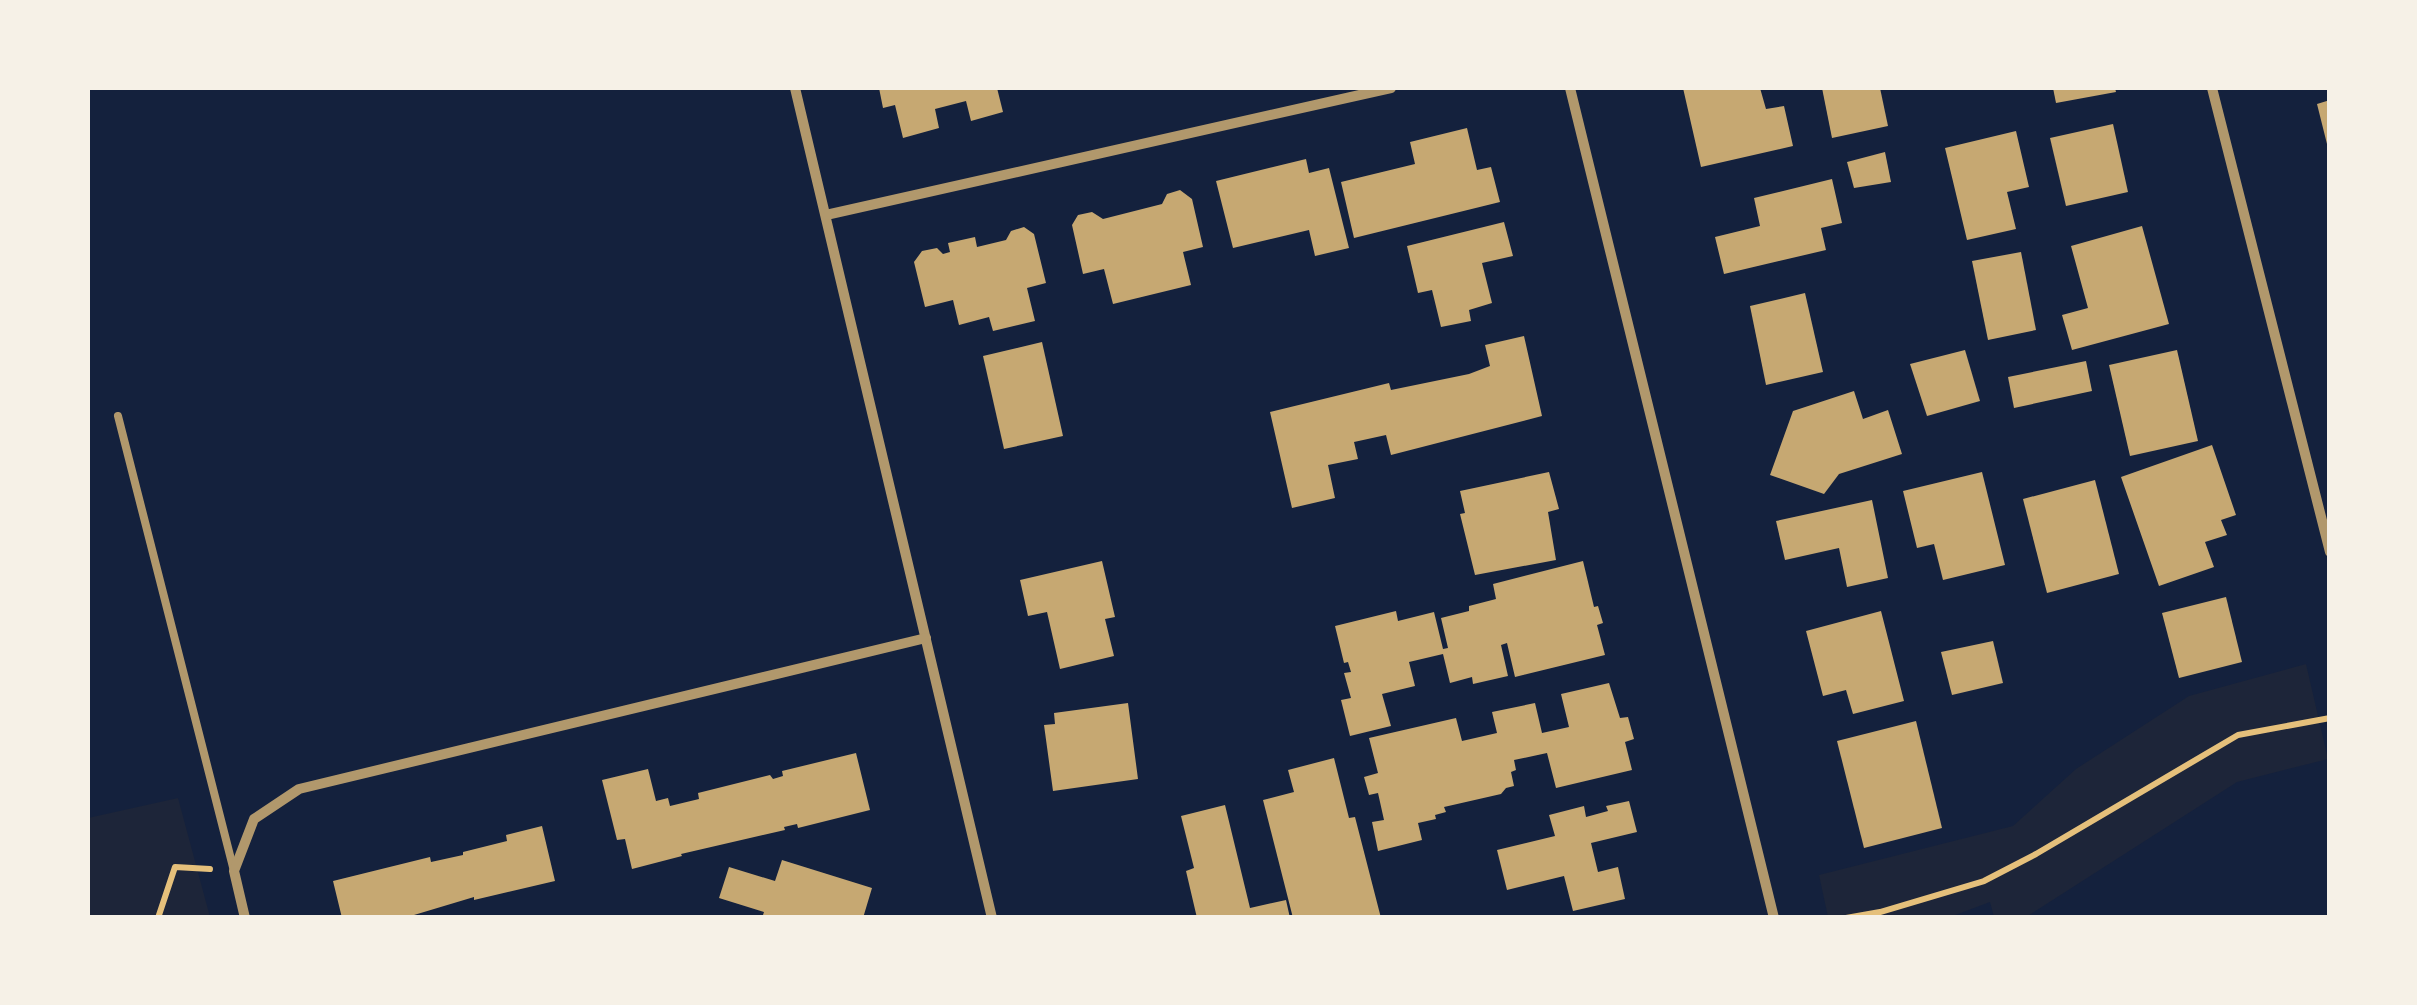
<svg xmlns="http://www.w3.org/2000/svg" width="2417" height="1005" viewBox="0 0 2417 1005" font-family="'Crimson Pro',serif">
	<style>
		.green { fill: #1d2539 }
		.building { fill: #c6a872 }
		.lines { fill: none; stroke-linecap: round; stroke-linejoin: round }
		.path { stroke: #e5c07b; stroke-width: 6 }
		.service { stroke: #b1986c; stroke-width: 8 }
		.minor { stroke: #b1986c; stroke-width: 10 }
	</style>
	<rect width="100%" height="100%" fill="#14213d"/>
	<g class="green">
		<path d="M 2306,664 L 2328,759 L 2237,782 L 2026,917 L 1994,917 L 1990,902 L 1950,917 L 1828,917 L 1819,875 L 2013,826 L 2076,769 L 2189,696 Z"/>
		<path d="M 178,798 L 210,917 L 88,917 L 88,818 Z"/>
	</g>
	<g class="building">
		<path d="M 879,88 L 997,88 L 1003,112 L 971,121 L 966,101 L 935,109 L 939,128 L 903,138 L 895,105 L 883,108 Z"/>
		<path d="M 1683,88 L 1760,88 L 1766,109 L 1784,106 L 1793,146 L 1701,167 Z"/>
		<path d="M 1822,88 L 1880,88 L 1888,126 L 1832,138 Z"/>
		<path d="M 2053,88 L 2115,88 L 2116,92 L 2056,103 Z"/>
		<path d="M 2330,100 L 2330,148 L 2328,148 L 2317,104 Z"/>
		<path d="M 2113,124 L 2128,192 L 2066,206 L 2050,138 Z"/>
		<path d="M 1467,128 L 1477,170 L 1491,167 L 1500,202 L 1354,238 L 1341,182 L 1415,164 L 1410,142 Z"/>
		<path d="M 2016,131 L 2029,187 L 2007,192 L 2016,229 L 1967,240 L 1945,148 Z"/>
		<path d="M 1885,152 L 1891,182 L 1854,188 L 1847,162 Z"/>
		<path d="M 1306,159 L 1309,173 L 1329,168 L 1349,248 L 1315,256 L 1309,230 L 1233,248 L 1216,181 Z"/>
		<path d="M 1832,179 L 1842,223 L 1821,228 L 1826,250 L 1724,274 L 1715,237 L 1760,226 L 1754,198 Z"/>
		<path d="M 1180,190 L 1192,199 L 1203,247 L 1183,252 L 1191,285 L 1113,304 L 1104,269 L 1083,274 L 1072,225 L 1078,215 L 1092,212 L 1103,219 L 1162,204 L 1167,194 Z"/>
		<path d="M 1504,222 L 1513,256 L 1482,263 L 1492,303 L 1469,310 L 1471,321 L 1441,327 L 1432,290 L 1418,293 L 1407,246 Z"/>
		<path d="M 2142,226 L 2169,324 L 2072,350 L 2062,315 L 2088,308 L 2071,246 Z"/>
		<path d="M 1024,227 L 1034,234 L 1046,283 L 1027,288 L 1035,321 L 993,331 L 989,317 L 959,325 L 953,300 L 925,307 L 914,262 L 922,251 L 937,248 L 943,254 L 950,252 L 948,243 L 975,237 L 977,247 L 1006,240 L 1011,231 Z"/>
		<path d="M 2021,252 L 2036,330 L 1988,340 L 1972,261 Z"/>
		<path d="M 1805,293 L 1823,372 L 1766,385 L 1750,306 Z"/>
		<path d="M 1524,336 L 1542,416 L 1391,455 L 1386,435 L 1354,442 L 1358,459 L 1328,465 L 1335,498 L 1292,508 L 1270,412 L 1389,383 L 1391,390 L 1469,374 L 1490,366 L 1485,345 Z"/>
		<path d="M 1042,342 L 1063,436 L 1004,449 L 983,356 Z"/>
		<path d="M 1965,350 L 1980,401 L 1927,416 L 1910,364 Z"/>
		<path d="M 2177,350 L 2198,441 L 2130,456 L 2109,365 Z"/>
		<path d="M 2086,361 L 2092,391 L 2014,408 L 2008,377 Z"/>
		<path d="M 1854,391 L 1863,419 L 1888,410 L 1902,454 L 1839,474 L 1824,494 L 1770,475 L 1793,411 Z"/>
		<path d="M 2212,445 L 2236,515 L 2221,520 L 2227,535 L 2205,542 L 2214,567 L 2159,586 L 2121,477 Z"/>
		<path d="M 1549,472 L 1559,509 L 1548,512 L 1556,560 L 1475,575 L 1460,514 L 1465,513 L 1460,491 Z"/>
		<path d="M 1982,472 L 2005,565 L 1943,580 L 1934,544 L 1917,548 L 1903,491 Z"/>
		<path d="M 2095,480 L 2119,574 L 2047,593 L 2023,499 Z"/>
		<path d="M 1872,500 L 1888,578 L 1847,587 L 1839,548 L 1785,560 L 1776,521 Z"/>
		<path d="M 1102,561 L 1115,617 L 1105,619 L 1114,656 L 1060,669 L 1047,612 L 1028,616 L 1020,580 Z"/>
		<path d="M 1583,561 L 1594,607 L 1598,606 L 1603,623 L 1597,625 L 1605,655 L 1515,677 L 1507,643 L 1501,645 L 1508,676 L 1473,684 L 1472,677 L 1450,683 L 1443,654 L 1409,662 L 1415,686 L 1382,694 L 1391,726 L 1350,736 L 1341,700 L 1351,698 L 1344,673 L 1351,672 L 1348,662 L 1344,663 L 1335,626 L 1396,611 L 1398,621 L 1434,612 L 1443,649 L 1448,648 L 1441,618 L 1469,611 L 1469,606 L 1496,599 L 1493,584 Z"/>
		<path d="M 2226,597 L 2242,662 L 2179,678 L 2162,613 Z"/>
		<path d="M 1881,611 L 1904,701 L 1853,714 L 1846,690 L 1823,696 L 1806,631 Z"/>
		<path d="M 1993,641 L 2003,683 L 1952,695 L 1941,652 Z"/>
		<path d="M 1609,683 L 1620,718 L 1628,717 L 1634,739 L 1625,742 L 1632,770 L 1556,788 L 1547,753 L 1514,760 L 1516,770 L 1511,772 L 1514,786 L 1506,788 L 1501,794 L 1444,807 L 1446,812 L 1435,815 L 1436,819 L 1418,823 L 1422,840 L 1378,851 L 1372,822 L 1384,820 L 1378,793 L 1369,795 L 1364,777 L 1378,773 L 1369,738 L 1456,718 L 1462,741 L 1497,733 L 1492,712 L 1535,703 L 1542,733 L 1569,727 L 1561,694 Z"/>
		<path d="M 1128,703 L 1138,779 L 1053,791 L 1044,725 L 1055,724 L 1054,713 Z"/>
		<path d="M 1916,721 L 1942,828 L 1864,848 L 1837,741 Z"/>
		<path d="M 856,753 L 870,810 L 798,828 L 797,824 L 784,827 L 785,830 L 681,854 L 682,856 L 632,869 L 625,839 L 617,840 L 602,780 L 648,769 L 656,801 L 668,798 L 670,806 L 699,799 L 698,793 L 770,775 L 773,779 L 783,776 L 782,771 Z"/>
		<path d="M 1334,758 L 1349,818 L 1355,817 L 1381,918 L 1293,918 L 1263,800 L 1294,792 L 1288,770 Z"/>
		<path d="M 1629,801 L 1637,832 L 1591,843 L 1598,872 L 1618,867 L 1625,899 L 1573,911 L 1564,876 L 1507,890 L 1497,850 L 1555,836 L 1549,815 L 1584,806 L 1586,817 L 1608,811 L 1606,806 Z"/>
		<path d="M 1225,805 L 1250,908 L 1286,900 L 1290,918 L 1197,918 L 1186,871 L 1194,868 L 1181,816 Z"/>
		<path d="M 542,826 L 555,881 L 474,900 L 474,897 L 404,918 L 342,918 L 333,881 L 430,857 L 431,862 L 463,855 L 463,852 L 507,841 L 506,835 Z"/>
		<path d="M 782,860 L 872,888 L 863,918 L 762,918 L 764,912 L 719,898 L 729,867 L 775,881 Z"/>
	</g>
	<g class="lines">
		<g class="path">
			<path d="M 158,918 L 175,867 L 210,869"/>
			<path d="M 1846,918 L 1880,912 L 1984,881 L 2036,854 L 2238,735 L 2330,718"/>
		</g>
		<path class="service" d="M 118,416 L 234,871"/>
		<g class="minor">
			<path d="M 795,88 L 992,918"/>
			<path d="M 1570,88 L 1774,918"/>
			<path d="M 2212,88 L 2330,552"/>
			<path d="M 826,215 L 1391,88"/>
			<path d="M 245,918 L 234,871 L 254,819 L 299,789 L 926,638"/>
		</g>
	</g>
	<rect width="2417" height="1005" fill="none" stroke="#f6f1e7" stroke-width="180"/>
</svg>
